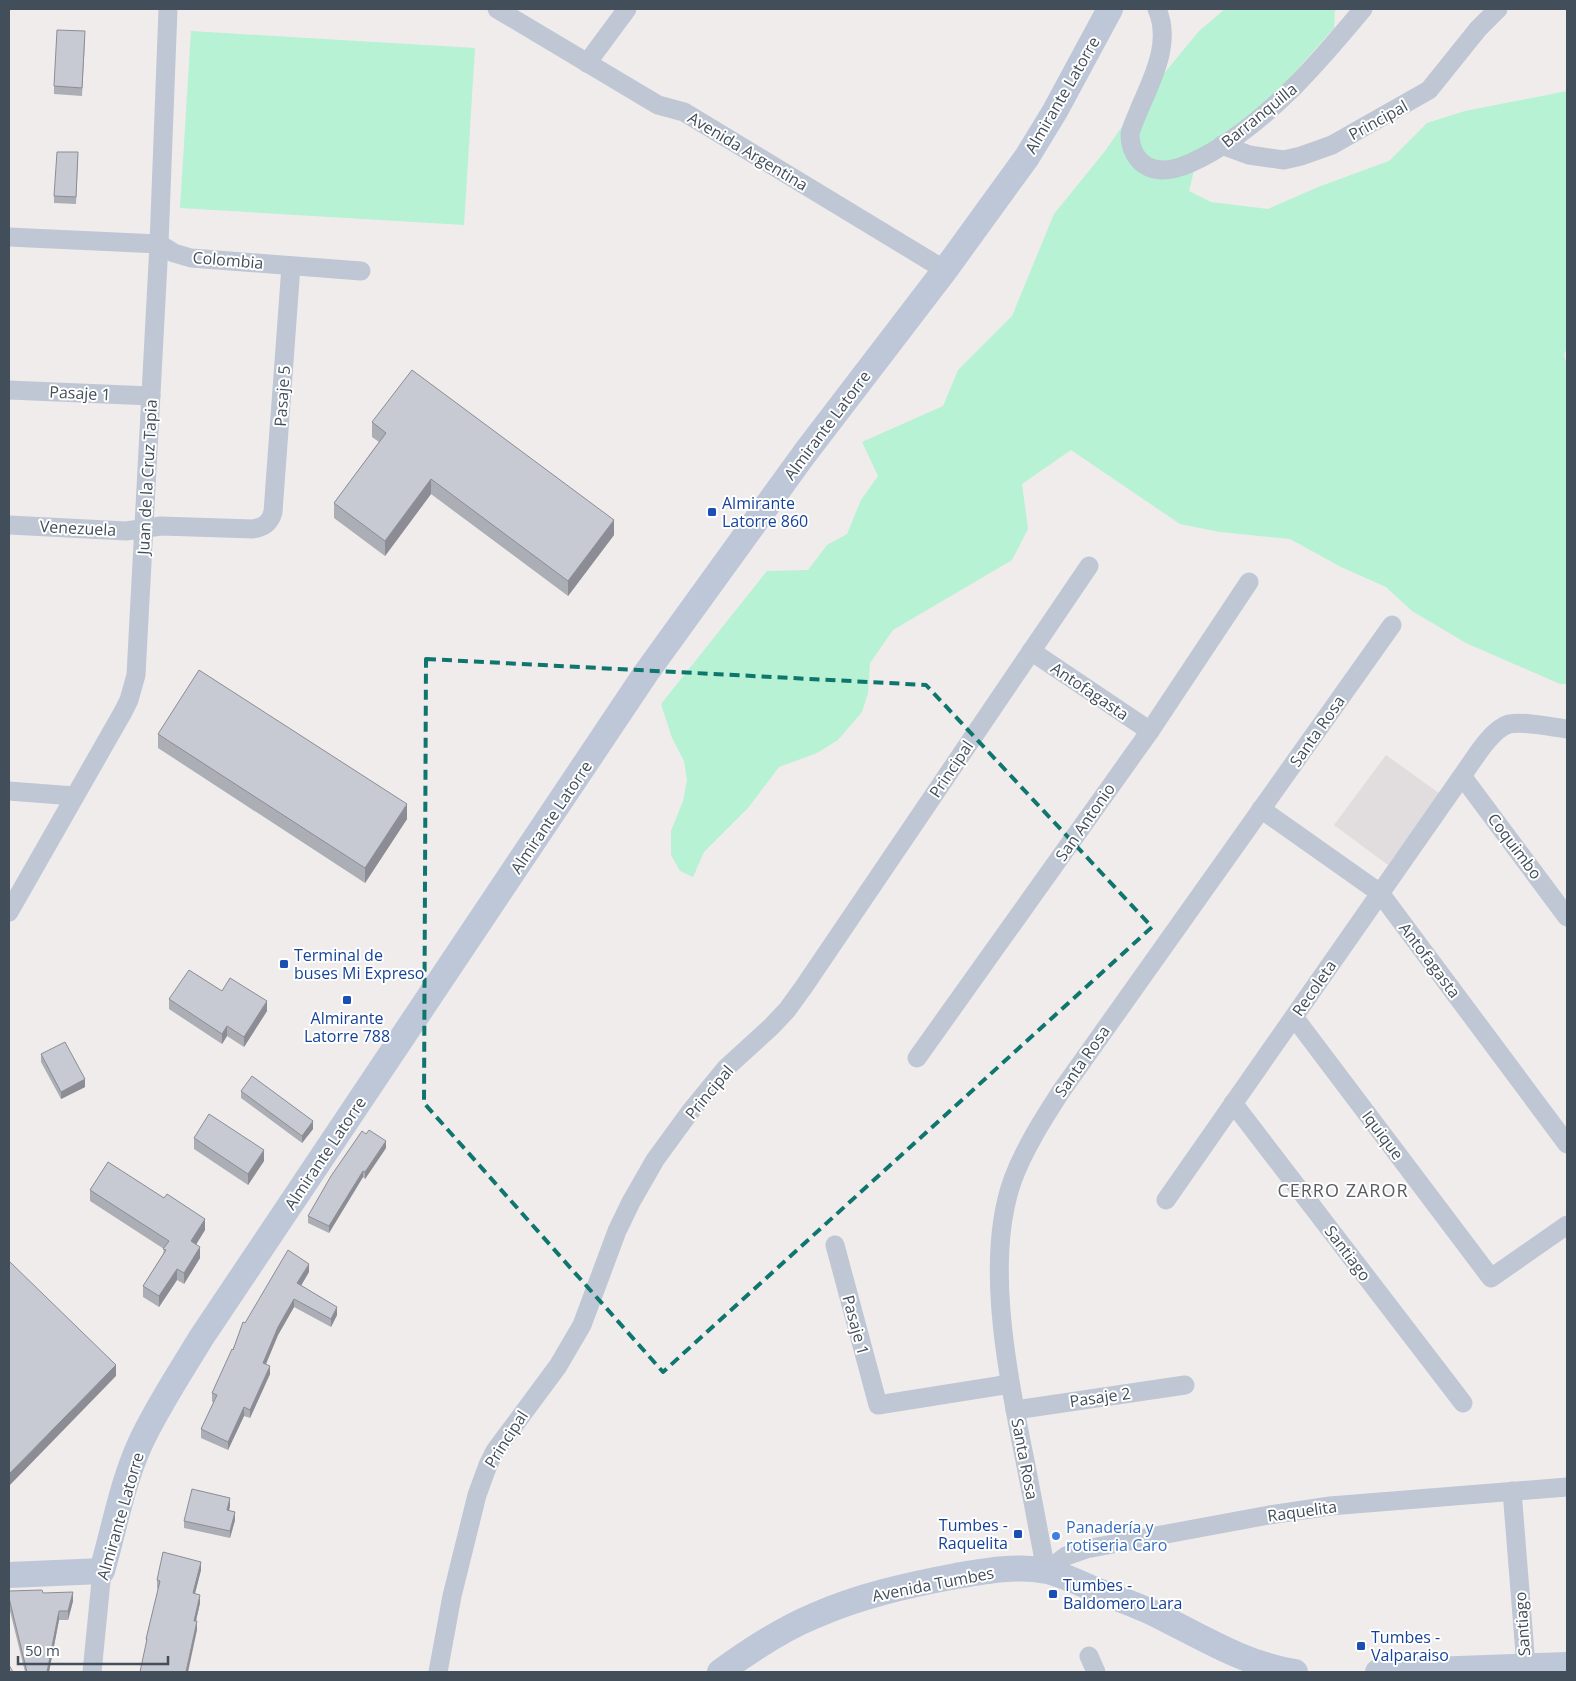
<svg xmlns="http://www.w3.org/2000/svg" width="1576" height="1681" viewBox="0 0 1576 1681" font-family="'Open Sans',sans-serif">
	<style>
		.education { fill: #e1ddde }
		.green { fill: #b6f2d3 }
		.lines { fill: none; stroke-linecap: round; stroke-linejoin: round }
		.minor { stroke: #bec7d3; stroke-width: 19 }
		.secondary { stroke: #bdc7d8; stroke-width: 26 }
		.wall { fill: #acaeb5 }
		.shaded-wall { fill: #8c8d94 }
		.building { fill: #c8cad3; stroke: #8c8d94 }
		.marked { fill: none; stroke: #0f766e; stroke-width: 4; stroke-dasharray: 10 6; stroke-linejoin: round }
		.transit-dot { fill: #1a4fb4; stroke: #fff; stroke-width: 2 }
		.shop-dot { fill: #3f7fe0; stroke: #fff; stroke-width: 2 }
		.labels { text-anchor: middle; stroke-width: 4; stroke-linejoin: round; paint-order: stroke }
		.street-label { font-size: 16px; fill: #434e5b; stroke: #fff }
		.transit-label { font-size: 16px; fill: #164399; stroke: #fff; text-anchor: start }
		.shop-label { font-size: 16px; fill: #366cbe; stroke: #fff; text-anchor: start }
		.neighbourhood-label { font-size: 18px; letter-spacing: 1px; fill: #595c62; stroke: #fff }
	</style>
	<rect width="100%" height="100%" fill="#f0ecec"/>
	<path class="education" d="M 1386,755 L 1439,793 L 1388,865 L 1334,825 Z"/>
	<g class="green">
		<path d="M 1225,9 L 1335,9 L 1334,28 L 1254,118 L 1228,130 L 1198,154 L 1189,191 L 1211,202 L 1268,209 L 1318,187 L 1389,161 L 1427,123 L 1465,111 L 1567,91 L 1567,347 L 1564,355 L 1567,366 L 1567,684 L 1560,684 L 1466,643 L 1412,611 L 1386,587 L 1341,567 L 1290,539 L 1220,532 L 1180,524 L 1071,450 L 1022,484 L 1028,529 L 1012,560 L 893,630 L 870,663 L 868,693 L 862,712 L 838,740 L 817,753 L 779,767 L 748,808 L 704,852 L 693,877 L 680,871 L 671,855 L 671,831 L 683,801 L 687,780 L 684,761 L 672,738 L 661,704 L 767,571 L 808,570 L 827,545 L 847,534 L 861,500 L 878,476 L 862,442 L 943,406 L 958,370 L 1012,316 L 1054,214 L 1105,151 L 1133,111 L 1199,31 Z"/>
		<path d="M 191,31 L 475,48 L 464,225 L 180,208 Z"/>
	</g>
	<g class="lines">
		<g class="minor">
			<path d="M 497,9 L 658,105 L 684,112 L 945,270"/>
			<path d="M 1157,9 C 1172,43 1152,79 1139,110 C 1136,118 1131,127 1130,135 C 1130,144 1133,153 1139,160 C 1159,181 1191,164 1212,152 C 1273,116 1318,63 1363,9"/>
			<path d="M 587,63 L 627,9"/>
			<path d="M 1222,145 L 1249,155 L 1284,160 L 1301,156 L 1332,145 L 1429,90 L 1478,29 L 1498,9"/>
			<path d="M 9,237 L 159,244 L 174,253 L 191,258 L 361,271"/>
			<path d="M 9,390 L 151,396"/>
			<path d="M 9,525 L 126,531 L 161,526 L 253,529 C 264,527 270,523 273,512 L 291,266"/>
			<path d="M 1031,651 L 1150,731"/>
			<path d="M 1462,776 L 1567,917"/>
			<path d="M 9,791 L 74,796"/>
			<path d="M 1261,809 L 1380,893 L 1567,1144"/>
			<path d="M 9,912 L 123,712 L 129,700 L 136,675 L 159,244 L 168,9"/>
			<path d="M 1294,1017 L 1491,1278 L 1567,1225"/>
			<path d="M 917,1058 L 1150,731 L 1249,582"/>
			<path d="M 1233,1103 L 1463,1403"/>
			<path d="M 1166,1200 L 1462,776 C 1473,761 1491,729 1509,724 C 1523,721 1552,727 1567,729"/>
			<path d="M 835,1245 L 878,1405 L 1010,1384"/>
			<path d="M 1015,1410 L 1185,1385"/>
			<path d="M 1512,1491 L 1526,1666"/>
			<path d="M 1046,1571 C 1038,1528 1030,1485 1021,1441 C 1006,1363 985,1256 1013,1179 C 1025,1147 1044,1118 1062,1090 L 1392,625"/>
			<path d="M 1046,1571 L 1066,1556 L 1086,1549 L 1269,1515 L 1330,1506 L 1567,1487"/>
			<path d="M 1089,1656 L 1096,1672"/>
			<path d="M 92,1672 L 102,1571"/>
			<path d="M 438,1672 L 452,1596 L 477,1495 L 488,1465 L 495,1451 L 558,1366 L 582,1325 L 617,1231 L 631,1202 L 655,1160 L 690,1112 L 726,1068 L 771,1027 L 787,1010 L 803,988 L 1089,566"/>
		</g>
		<g class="secondary">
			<path d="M 9,1575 L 102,1571 C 114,1529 122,1484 140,1444 C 157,1407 180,1373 201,1338 L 646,673 L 805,453 L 945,270 L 1027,157 L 1055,111 L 1110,9"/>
			<path d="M 720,1672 C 749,1651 780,1630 814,1616 C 859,1596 908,1585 956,1576 C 985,1571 1017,1565 1047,1571 C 1063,1575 1078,1582 1093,1589 C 1111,1596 1131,1603 1149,1611 C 1197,1634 1242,1664 1295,1672"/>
			<path d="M 1378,1672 L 1567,1665"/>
		</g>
	</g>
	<g class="wall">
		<path d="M 85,39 L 82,96 L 54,94 L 54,86 Z"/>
		<path d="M 78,160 L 76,204 L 54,203 L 54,196 Z"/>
		<path d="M 372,422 L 614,535 L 568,596 L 431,494 L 385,556 L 334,518 L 334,503 L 379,442 L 372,437 Z"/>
		<path d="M 158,734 L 407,819 L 365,883 L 158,748 Z"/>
		<path d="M 222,991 L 267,1011 L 244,1047 L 227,1036 L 222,1044 L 169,1009 L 169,999 Z"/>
		<path d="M 41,1054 L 85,1087 L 61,1099 L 41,1062 Z"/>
		<path d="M 241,1091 L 313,1129 L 302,1143 L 241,1098 Z"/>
		<path d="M 194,1138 L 264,1161 L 248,1185 L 194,1149 Z"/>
		<path d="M 386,1148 L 365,1179 L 363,1177 L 329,1233 L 308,1223 L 308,1216 Z"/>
		<path d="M 90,1190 L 205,1230 L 196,1245 L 200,1258 L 184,1284 L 177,1280 L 159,1307 L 143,1297 L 143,1286 L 163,1254 L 164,1249 L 90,1201 Z"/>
		<path d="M 309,1272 L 301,1286 L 337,1315 L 331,1327 L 294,1307 L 278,1335 L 266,1364 L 270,1374 L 250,1418 L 244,1416 L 228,1450 L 201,1438 L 201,1429 L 214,1402 L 212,1402 L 212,1393 L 245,1323 Z"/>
		<path d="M 230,1506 L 229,1511 L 235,1520 L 230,1538 L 184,1528 L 184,1521 Z"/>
		<path d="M 201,1570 L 195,1593 L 200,1603 L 196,1621 L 197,1630 L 146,1646 L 146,1639 L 158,1589 L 157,1588 L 157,1580 Z"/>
		<path d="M 9,1591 L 73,1601 L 68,1620 L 59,1620 L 49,1672 L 25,1672 L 9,1607 Z"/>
	</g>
	<g class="shaded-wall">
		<path d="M 431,479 L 431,494 L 385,556 L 385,541 Z"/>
		<path d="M 614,520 L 614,535 L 568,596 L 568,581 Z"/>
		<path d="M 407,804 L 407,819 L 365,883 L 365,868 Z"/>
		<path d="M 267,1001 L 267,1011 L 244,1047 L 244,1037 Z"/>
		<path d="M 227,1026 L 227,1036 L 222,1044 L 222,1034 Z"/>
		<path d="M 85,1079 L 85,1087 L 61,1099 L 61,1092 Z"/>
		<path d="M 313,1121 L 313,1129 L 302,1143 L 302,1136 Z"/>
		<path d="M 386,1141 L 386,1148 L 365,1179 L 365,1172 Z"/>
		<path d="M 264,1150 L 264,1161 L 248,1185 L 248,1174 Z"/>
		<path d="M 363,1171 L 363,1177 L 329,1233 L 329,1226 Z"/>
		<path d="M 205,1219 L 205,1230 L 191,1252 L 191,1241 Z"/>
		<path d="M 200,1247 L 200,1258 L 184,1284 L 184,1273 Z"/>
		<path d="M 309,1264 L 309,1272 L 297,1292 L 297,1283 Z"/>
		<path d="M 177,1269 L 177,1280 L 159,1307 L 159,1296 Z"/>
		<path d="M 294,1299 L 294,1307 L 278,1335 L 263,1371 L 263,1363 L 278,1327 Z"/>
		<path d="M 337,1307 L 337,1315 L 331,1327 L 331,1319 Z"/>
		<path d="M 116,1365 L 116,1376 L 9,1486 L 9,1474 Z"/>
		<path d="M 270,1366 L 270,1374 L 250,1418 L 250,1410 Z"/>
		<path d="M 244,1407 L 244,1416 L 228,1450 L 228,1442 Z"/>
		<path d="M 230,1498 L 230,1506 L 227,1518 L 227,1510 Z"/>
		<path d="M 235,1512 L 235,1520 L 230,1538 L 230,1531 Z"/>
		<path d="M 201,1562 L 201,1570 L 193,1601 L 193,1593 Z"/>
		<path d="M 73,1592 L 73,1601 L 68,1620 L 68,1611 Z"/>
		<path d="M 200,1595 L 200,1603 L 194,1629 L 194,1621 Z"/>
		<path d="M 59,1611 L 59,1620 L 49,1672 L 47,1672 Z"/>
		<path d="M 197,1621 L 197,1630 L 188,1672 L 186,1672 Z"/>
	</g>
	<g class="building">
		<path d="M 57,30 L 85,31 L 82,88 L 54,86 Z"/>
		<path d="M 57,152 L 78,152 L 76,197 L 54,196 Z"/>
		<path d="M 412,370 L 614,520 L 568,581 L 431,479 L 385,541 L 334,503 L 386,433 L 372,422 Z"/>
		<path d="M 199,670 L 407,804 L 365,868 L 158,734 Z"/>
		<path d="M 189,970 L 222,991 L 230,978 L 267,1001 L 244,1037 L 227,1026 L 222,1034 L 169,999 Z"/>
		<path d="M 65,1042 L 85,1079 L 61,1092 L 41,1054 Z"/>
		<path d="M 252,1076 L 313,1121 L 302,1136 L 241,1091 Z"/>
		<path d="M 209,1114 L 264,1150 L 248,1174 L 194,1138 Z"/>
		<path d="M 369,1130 L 386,1141 L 365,1172 L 363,1171 L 329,1226 L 308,1216 L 331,1176 L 362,1131 L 366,1134 Z"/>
		<path d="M 108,1162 L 164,1198 L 167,1194 L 205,1219 L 191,1241 L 200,1247 L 184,1273 L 177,1269 L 159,1296 L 143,1286 L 166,1250 L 163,1249 L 169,1241 L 90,1190 Z"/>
		<path d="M 288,1250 L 309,1264 L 297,1283 L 337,1307 L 331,1319 L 294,1299 L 278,1327 L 263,1363 L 270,1366 L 250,1410 L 244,1407 L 228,1442 L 201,1429 L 217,1395 L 212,1393 L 232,1349 L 233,1350 L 243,1322 L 245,1323 Z"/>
		<path d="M 9,1261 L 116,1365 L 9,1474 Z"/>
		<path d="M 192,1489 L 230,1498 L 227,1510 L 235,1512 L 230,1531 L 184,1521 Z"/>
		<path d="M 163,1552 L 201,1562 L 193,1593 L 200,1595 L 194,1621 L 197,1621 L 186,1672 L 140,1672 L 147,1639 L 146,1639 L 160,1581 L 157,1580 Z"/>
		<path d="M 42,1590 L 43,1593 L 73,1592 L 68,1611 L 59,1611 L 47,1672 L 27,1672 L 9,1598 L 9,1591 Z"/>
		<path d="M 9,1665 L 13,1672 L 9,1672 Z"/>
	</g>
	<path class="marked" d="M 426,659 L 926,685 L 1152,927 L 663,1372 L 424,1103 Z"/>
	<g class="transit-dot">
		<rect x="707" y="507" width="10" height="10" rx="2.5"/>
		<rect x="279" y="959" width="10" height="10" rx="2.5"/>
		<rect x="342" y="995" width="10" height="10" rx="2.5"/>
		<rect x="1013" y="1529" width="10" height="10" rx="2.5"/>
		<rect x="1048" y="1589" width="10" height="10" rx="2.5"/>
		<rect x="1356" y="1641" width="10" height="10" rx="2.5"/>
	</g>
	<circle class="shop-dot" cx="1056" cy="1536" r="5"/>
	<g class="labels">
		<g class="street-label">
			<text transform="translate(1062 95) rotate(-60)" y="6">Almirante Latorre</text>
			<text transform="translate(1259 115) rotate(-39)" y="6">Barranquilla</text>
			<text transform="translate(1378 120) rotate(-29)" y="6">Principal</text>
			<text transform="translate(748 151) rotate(31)" y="6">Avenida Argentina</text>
			<text transform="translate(228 260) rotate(5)" y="6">Colombia</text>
			<text transform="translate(80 393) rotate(3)" y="6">Pasaje 1</text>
			<text transform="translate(282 396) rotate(-86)" y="6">Pasaje 5</text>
			<text transform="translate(827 425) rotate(-53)" y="6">Almirante Latorre</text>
			<text transform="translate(147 477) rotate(-87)" y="6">Juan de la Cruz Tapia</text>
			<text transform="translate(78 528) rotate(3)" y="6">Venezuela</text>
			<text transform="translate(1090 691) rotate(34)" y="6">Antofagasta</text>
			<text transform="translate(1317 731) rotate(-55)" y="6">Santa Rosa</text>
			<text transform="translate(951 769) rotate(-56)" y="6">Principal</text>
			<text transform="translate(551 817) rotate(-56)" y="6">Almirante Latorre</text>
			<text transform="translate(1085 822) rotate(-55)" y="6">San Antonio</text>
			<text transform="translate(1515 846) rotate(53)" y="6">Coquimbo</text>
			<text transform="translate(1430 960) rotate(53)" y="6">Antofagasta</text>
			<text transform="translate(1314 988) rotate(-55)" y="6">Recoleta</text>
			<text transform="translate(1082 1061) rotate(-55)" y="6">Santa Rosa</text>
			<text transform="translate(709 1092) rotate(-50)" y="6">Principal</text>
			<text transform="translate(1383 1135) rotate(53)" y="6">Iquique</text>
			<text transform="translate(325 1153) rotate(-56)" y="6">Almirante Latorre</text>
			<text transform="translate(1348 1253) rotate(53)" y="6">Santiago</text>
			<text transform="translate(856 1325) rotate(75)" y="6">Pasaje 1</text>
			<text transform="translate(1100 1397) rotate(-8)" y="6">Pasaje 2</text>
			<text transform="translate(506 1439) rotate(-57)" y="6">Principal</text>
			<text transform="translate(1025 1459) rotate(79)" y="6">Santa Rosa</text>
			<text transform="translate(1302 1511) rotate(-8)" y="6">Raquelita</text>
			<text transform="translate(120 1516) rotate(-74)" y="6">Almirante Latorre</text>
			<text transform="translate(933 1584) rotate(-11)" y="6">Avenida Tumbes</text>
			<text transform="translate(1522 1624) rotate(-94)" y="6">Santiago</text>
		</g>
		<g class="transit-label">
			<text x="722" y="509">Almirante<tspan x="722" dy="18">Latorre 860</tspan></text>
			<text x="294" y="961">Terminal de<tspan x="294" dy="18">buses Mi Expreso</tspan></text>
			<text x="347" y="1024" text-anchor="middle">Almirante<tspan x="347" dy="18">Latorre 788</tspan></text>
			<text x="1008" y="1531" text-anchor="end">Tumbes -<tspan x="1008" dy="18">Raquelita</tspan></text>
			<text x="1063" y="1591">Tumbes -<tspan x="1063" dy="18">Baldomero Lara</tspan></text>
			<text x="1371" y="1643">Tumbes -<tspan x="1371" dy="18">Valparaiso</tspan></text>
		</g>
		<g class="shop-label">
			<text x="1066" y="1533">Panadería y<tspan x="1066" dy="18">rotiseria Caro</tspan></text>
		</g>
		<g class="neighbourhood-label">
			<text x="1343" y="1197">CERRO ZAROR</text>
		</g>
	</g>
	<rect width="1576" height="1681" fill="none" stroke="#434e5b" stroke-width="20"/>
	<path d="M18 1656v8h150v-8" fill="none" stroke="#434e5b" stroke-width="2.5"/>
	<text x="25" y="1656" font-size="15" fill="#434e5b" stroke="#ffffff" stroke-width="4" paint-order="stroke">50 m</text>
</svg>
